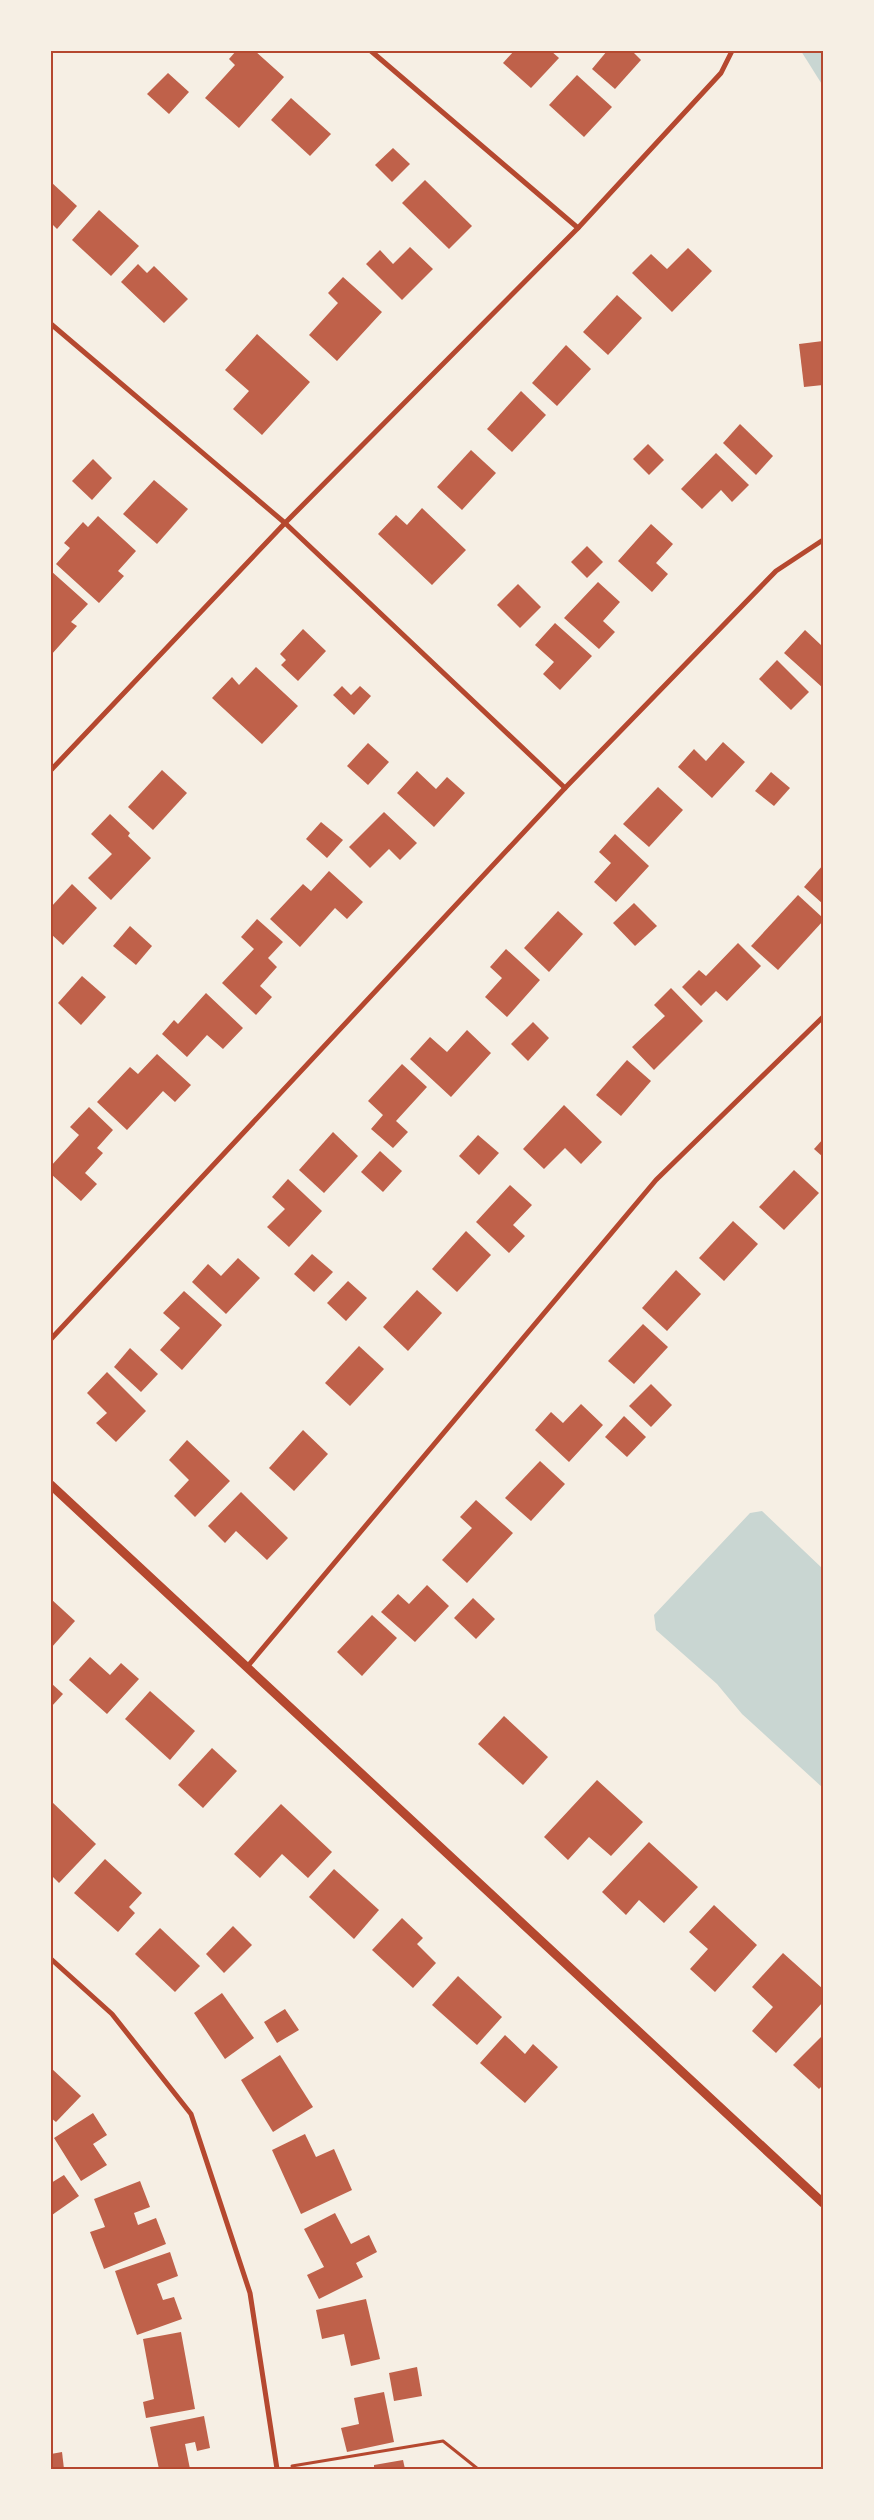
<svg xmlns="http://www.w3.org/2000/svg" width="874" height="2520" viewBox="0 0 874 2520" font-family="'Roboto Condensed',sans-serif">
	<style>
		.water { fill: #c9d6d2 }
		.building { fill: #bf614a }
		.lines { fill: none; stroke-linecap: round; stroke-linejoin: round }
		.path { stroke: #b5482f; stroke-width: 3 }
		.minor { stroke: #b5482f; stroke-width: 5 }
		.tertiary { stroke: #b5482f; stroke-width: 9 }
		.neatline { fill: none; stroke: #b5482f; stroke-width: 2 }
	</style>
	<rect width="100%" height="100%" fill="#f6efe4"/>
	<g class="water">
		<path d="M 801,51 L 823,51 L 823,86 Z"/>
		<path d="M 762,1511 L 823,1569 L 823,1788 L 742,1714 L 717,1684 L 656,1630 L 654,1615 L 750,1513 Z"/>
	</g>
	<g class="building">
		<path d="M 236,51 L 255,51 L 284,77 L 239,128 L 205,98 L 235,65 L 229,59 Z"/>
		<path d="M 514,51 L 551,51 L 559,58 L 531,88 L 503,63 Z"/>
		<path d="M 607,51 L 632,51 L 641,60 L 615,89 L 592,69 Z"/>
		<path d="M 168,73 L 189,92 L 169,114 L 147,94 Z"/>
		<path d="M 577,75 L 612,107 L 584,137 L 549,105 Z"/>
		<path d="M 291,98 L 331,134 L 310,156 L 271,120 Z"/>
		<path d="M 393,148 L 410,164 L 392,182 L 375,165 Z"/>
		<path d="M 425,180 L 472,226 L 449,249 L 402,203 Z"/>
		<path d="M 51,182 L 77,206 L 57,229 L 51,223 Z"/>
		<path d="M 99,210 L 139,246 L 111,276 L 72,240 Z"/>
		<path d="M 410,247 L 433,269 L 402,300 L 366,264 L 380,250 L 393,264 Z"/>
		<path d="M 688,248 L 712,271 L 672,312 L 632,273 L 651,254 L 667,269 Z"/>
		<path d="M 138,264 L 147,273 L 154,266 L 188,299 L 164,323 L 121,282 Z"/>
		<path d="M 343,277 L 382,312 L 337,361 L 309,335 L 338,303 L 328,293 Z"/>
		<path d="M 617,295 L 642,318 L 608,355 L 583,332 Z"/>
		<path d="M 257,334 L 310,382 L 262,435 L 233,409 L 249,391 L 225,370 Z"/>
		<path d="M 823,341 L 823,385 L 804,387 L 799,344 Z"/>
		<path d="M 566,345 L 591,369 L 557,406 L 532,383 Z"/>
		<path d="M 521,391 L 546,415 L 512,452 L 487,429 Z"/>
		<path d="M 740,424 L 773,456 L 756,475 L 723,443 Z"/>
		<path d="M 648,444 L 664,460 L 649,475 L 633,459 Z"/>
		<path d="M 471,450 L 496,473 L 462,510 L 437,487 Z"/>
		<path d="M 716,453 L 749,485 L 732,502 L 721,490 L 702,509 L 681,489 Z"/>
		<path d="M 93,459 L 112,478 L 92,500 L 72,481 Z"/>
		<path d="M 154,480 L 188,509 L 157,544 L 123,514 Z"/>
		<path d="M 422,508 L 466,550 L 432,585 L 378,534 L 396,515 L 407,525 Z"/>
		<path d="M 98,516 L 136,551 L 118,571 L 124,576 L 99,603 L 56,564 L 70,548 L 64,543 L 83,522 L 88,527 Z"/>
		<path d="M 651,524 L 673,544 L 656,563 L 668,574 L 652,592 L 618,561 Z"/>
		<path d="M 587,546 L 603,562 L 587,578 L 571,562 Z"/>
		<path d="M 51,571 L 88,604 L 71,622 L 77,626 L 51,655 Z"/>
		<path d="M 598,582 L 620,602 L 603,621 L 615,632 L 599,649 L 564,618 Z"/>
		<path d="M 518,584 L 541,607 L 520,628 L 497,605 Z"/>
		<path d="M 555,623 L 592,656 L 560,690 L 543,674 L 554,662 L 535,645 Z"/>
		<path d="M 303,629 L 326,651 L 298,681 L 281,665 L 286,660 L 280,654 Z"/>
		<path d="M 805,630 L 821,645 L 823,644 L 823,688 L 784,653 Z"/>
		<path d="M 777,660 L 809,692 L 791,710 L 759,679 Z"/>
		<path d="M 256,667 L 298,706 L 262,744 L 212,698 L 232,677 L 239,685 Z"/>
		<path d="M 342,686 L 351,695 L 360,686 L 371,696 L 354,715 L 333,695 Z"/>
		<path d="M 723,742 L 745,762 L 712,798 L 678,767 L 694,749 L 706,761 Z"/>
		<path d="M 368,743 L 389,762 L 368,785 L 347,766 Z"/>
		<path d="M 162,770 L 187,793 L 153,830 L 128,807 Z"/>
		<path d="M 417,771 L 436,789 L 447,777 L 465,793 L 434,827 L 397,793 Z"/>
		<path d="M 771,772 L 790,788 L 774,806 L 755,791 Z"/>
		<path d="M 658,787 L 683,810 L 649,847 L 623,824 Z"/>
		<path d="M 384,812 L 417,843 L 400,860 L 389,849 L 370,868 L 349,847 Z"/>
		<path d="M 110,814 L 130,833 L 128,836 L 151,858 L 111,900 L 88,878 L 112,854 L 91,834 Z"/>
		<path d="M 321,822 L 343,840 L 327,858 L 306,839 Z"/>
		<path d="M 615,834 L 649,866 L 616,902 L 594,882 L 611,863 L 599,852 Z"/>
		<path d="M 823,865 L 823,904 L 804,887 Z"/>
		<path d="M 329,871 L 363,902 L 347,919 L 335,908 L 300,947 L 270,919 L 303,884 L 311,891 Z"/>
		<path d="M 72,884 L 97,908 L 63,945 L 51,934 L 51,907 Z"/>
		<path d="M 798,895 L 823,918 L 823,921 L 778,970 L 751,946 Z"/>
		<path d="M 634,903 L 657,926 L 635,946 L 613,923 Z"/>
		<path d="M 558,911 L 583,934 L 549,972 L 524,948 Z"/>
		<path d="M 257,919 L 283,942 L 268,958 L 277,967 L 260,986 L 272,997 L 256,1015 L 222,983 L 254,949 L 241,937 Z"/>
		<path d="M 130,926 L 152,946 L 136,965 L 113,946 Z"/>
		<path d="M 738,943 L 761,966 L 727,1001 L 716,991 L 701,1006 L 682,987 L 699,970 L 706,976 Z"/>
		<path d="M 506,949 L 540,980 L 507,1017 L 485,997 L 502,978 L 490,967 Z"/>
		<path d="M 82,976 L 106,997 L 81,1025 L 58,1003 Z"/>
		<path d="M 671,988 L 703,1021 L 654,1070 L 632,1047 L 665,1016 L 654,1005 Z"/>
		<path d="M 206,993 L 243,1028 L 223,1049 L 207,1035 L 187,1057 L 162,1034 L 174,1020 L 178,1024 Z"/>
		<path d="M 533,1022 L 549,1038 L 528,1061 L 511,1044 Z"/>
		<path d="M 467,1030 L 491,1053 L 451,1097 L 410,1059 L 430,1037 L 447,1052 Z"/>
		<path d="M 157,1054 L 191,1085 L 175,1102 L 163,1091 L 127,1130 L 97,1102 L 130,1067 L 138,1074 Z"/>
		<path d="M 627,1060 L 651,1081 L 621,1116 L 596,1095 Z"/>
		<path d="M 402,1064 L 427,1087 L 396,1121 L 408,1132 L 393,1148 L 371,1129 L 383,1115 L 368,1101 Z"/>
		<path d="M 564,1105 L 602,1142 L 581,1164 L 565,1148 L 544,1169 L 523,1149 Z"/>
		<path d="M 89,1107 L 113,1130 L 97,1148 L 103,1153 L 85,1173 L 97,1184 L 81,1201 L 51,1174 L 51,1166 L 79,1135 L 70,1127 Z"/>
		<path d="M 333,1132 L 358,1156 L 324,1193 L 299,1170 Z"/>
		<path d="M 478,1135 L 499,1153 L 479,1175 L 459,1156 Z"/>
		<path d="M 823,1139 L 823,1157 L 814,1149 Z"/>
		<path d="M 380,1151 L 402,1171 L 383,1192 L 361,1172 Z"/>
		<path d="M 794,1170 L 819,1193 L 784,1230 L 759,1207 Z"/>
		<path d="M 288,1179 L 322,1211 L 289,1247 L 267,1227 L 285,1209 L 272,1197 Z"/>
		<path d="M 510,1185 L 532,1205 L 513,1225 L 525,1236 L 509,1253 L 476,1222 Z"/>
		<path d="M 733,1221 L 758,1244 L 724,1281 L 699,1258 Z"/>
		<path d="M 466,1231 L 491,1255 L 457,1292 L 432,1269 Z"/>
		<path d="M 312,1254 L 333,1272 L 314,1292 L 294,1274 Z"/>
		<path d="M 238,1258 L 260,1278 L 226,1314 L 192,1282 L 208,1264 L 221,1276 Z"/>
		<path d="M 676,1270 L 701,1294 L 667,1331 L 642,1308 Z"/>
		<path d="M 348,1281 L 367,1298 L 346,1321 L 327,1303 Z"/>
		<path d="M 417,1290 L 442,1313 L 408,1351 L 383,1327 Z"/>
		<path d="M 184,1291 L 222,1325 L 182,1370 L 160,1350 L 180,1328 L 163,1313 Z"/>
		<path d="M 643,1324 L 668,1347 L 634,1384 L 608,1361 Z"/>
		<path d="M 359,1346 L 384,1369 L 350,1406 L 325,1383 Z"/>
		<path d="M 130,1348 L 158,1374 L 141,1392 L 114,1367 Z"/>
		<path d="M 107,1372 L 146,1411 L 116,1442 L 96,1423 L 107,1413 L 87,1393 Z"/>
		<path d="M 651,1384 L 672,1405 L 651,1427 L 629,1406 Z"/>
		<path d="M 581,1404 L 603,1425 L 569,1462 L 535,1430 L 551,1412 L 563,1423 Z"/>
		<path d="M 624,1416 L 646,1437 L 627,1457 L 605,1437 Z"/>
		<path d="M 303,1430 L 328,1454 L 294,1491 L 269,1468 Z"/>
		<path d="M 187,1440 L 230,1481 L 195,1517 L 174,1496 L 189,1480 L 169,1460 Z"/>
		<path d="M 540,1461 L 565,1484 L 531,1521 L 505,1498 Z"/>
		<path d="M 241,1492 L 288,1538 L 267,1560 L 236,1531 L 225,1543 L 208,1526 Z"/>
		<path d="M 476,1500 L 513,1533 L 467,1583 L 442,1560 L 472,1528 L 460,1517 Z"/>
		<path d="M 427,1585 L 449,1606 L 415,1642 L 381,1612 L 398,1594 L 409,1604 Z"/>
		<path d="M 473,1598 L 495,1619 L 476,1639 L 454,1618 Z"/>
		<path d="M 51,1599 L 75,1621 L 51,1648 Z"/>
		<path d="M 372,1615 L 397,1638 L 362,1676 L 337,1652 Z"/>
		<path d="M 90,1657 L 110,1675 L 121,1663 L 139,1679 L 107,1714 L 69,1680 Z"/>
		<path d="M 51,1683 L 63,1694 L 51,1707 Z"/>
		<path d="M 150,1691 L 195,1731 L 170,1760 L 125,1719 Z"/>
		<path d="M 504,1716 L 548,1757 L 523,1785 L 478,1744 Z"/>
		<path d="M 212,1748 L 237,1771 L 203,1808 L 178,1785 Z"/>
		<path d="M 597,1780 L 643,1822 L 611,1856 L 589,1837 L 568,1860 L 544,1837 Z"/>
		<path d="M 51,1801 L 96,1844 L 59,1883 L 51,1875 Z"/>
		<path d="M 281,1804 L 332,1852 L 308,1878 L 282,1854 L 260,1878 L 234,1854 Z"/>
		<path d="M 649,1842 L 698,1887 L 664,1923 L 639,1900 L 626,1915 L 602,1892 Z"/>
		<path d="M 105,1859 L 142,1893 L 129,1907 L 135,1913 L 118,1932 L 74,1893 Z"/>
		<path d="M 334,1869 L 379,1910 L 354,1939 L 309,1897 Z"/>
		<path d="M 714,1905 L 757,1945 L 715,1992 L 690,1969 L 708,1949 L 689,1932 Z"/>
		<path d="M 402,1918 L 423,1938 L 417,1944 L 436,1963 L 413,1988 L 372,1950 Z"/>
		<path d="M 233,1926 L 252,1945 L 224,1973 L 206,1954 Z"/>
		<path d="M 160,1928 L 200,1966 L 175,1992 L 135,1954 Z"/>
		<path d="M 783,1953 L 823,1989 L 823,2002 L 776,2053 L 752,2031 L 773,2007 L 752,1987 Z"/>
		<path d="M 458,1976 L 502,2017 L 477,2045 L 432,2005 Z"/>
		<path d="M 222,1993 L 254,2038 L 225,2059 L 194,2013 Z"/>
		<path d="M 285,2009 L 299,2030 L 277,2043 L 264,2022 Z"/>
		<path d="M 505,2035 L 525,2054 L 533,2044 L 558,2067 L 525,2103 L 480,2063 Z"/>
		<path d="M 823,2035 L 823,2085 L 819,2089 L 793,2065 Z"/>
		<path d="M 280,2055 L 313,2107 L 273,2132 L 241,2080 Z"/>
		<path d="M 51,2068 L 81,2096 L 56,2122 L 51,2118 Z"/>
		<path d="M 93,2113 L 107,2135 L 93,2144 L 107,2165 L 81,2181 L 54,2138 Z"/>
		<path d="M 305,2134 L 316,2157 L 334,2149 L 352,2190 L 301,2214 L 272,2150 Z"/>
		<path d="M 64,2175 L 79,2196 L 52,2215 L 51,2183 Z"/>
		<path d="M 140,2181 L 150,2207 L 134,2213 L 138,2225 L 156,2218 L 166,2244 L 104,2269 L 90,2232 L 105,2227 L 94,2199 Z"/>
		<path d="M 335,2213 L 351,2244 L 369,2235 L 377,2252 L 356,2263 L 363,2277 L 319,2299 L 307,2275 L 324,2267 L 304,2229 Z"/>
		<path d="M 170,2252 L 178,2276 L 157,2284 L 163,2300 L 174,2297 L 182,2319 L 137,2335 L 115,2271 Z"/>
		<path d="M 366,2299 L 380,2359 L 351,2366 L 344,2334 L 322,2339 L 316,2310 Z"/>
		<path d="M 181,2332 L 195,2409 L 146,2418 L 143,2402 L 154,2399 L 143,2339 Z"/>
		<path d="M 417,2367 L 422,2396 L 394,2401 L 389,2373 Z"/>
		<path d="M 384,2392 L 394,2442 L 347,2452 L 341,2428 L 359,2424 L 354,2398 Z"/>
		<path d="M 204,2416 L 210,2448 L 197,2451 L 195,2442 L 185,2444 L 190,2469 L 159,2469 L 150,2427 Z"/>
		<path d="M 62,2452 L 64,2469 L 51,2469 L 51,2454 Z"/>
		<path d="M 403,2460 L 405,2469 L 374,2469 L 374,2465 Z"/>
	</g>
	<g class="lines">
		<path class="path" d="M 292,2466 L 443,2441 L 478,2469"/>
		<g class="minor">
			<path d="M 371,51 L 578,228"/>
			<path d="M 51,324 L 285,523 L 565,788"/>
			<path d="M 51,770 L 285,523 L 578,228 L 721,73 L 732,51"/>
			<path d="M 51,1339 L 565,788 L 776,571 L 823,540"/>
			<path d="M 247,1667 L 656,1180 L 823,1017"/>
			<path d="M 51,1959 L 112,2014 L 191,2114 L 250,2293 L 277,2469"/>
		</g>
		<path class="tertiary" d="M 51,1485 L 823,2203"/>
	</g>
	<rect width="874" height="2520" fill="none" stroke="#f6efe4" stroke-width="105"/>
	<rect x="52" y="52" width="770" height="2416" class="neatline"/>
</svg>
